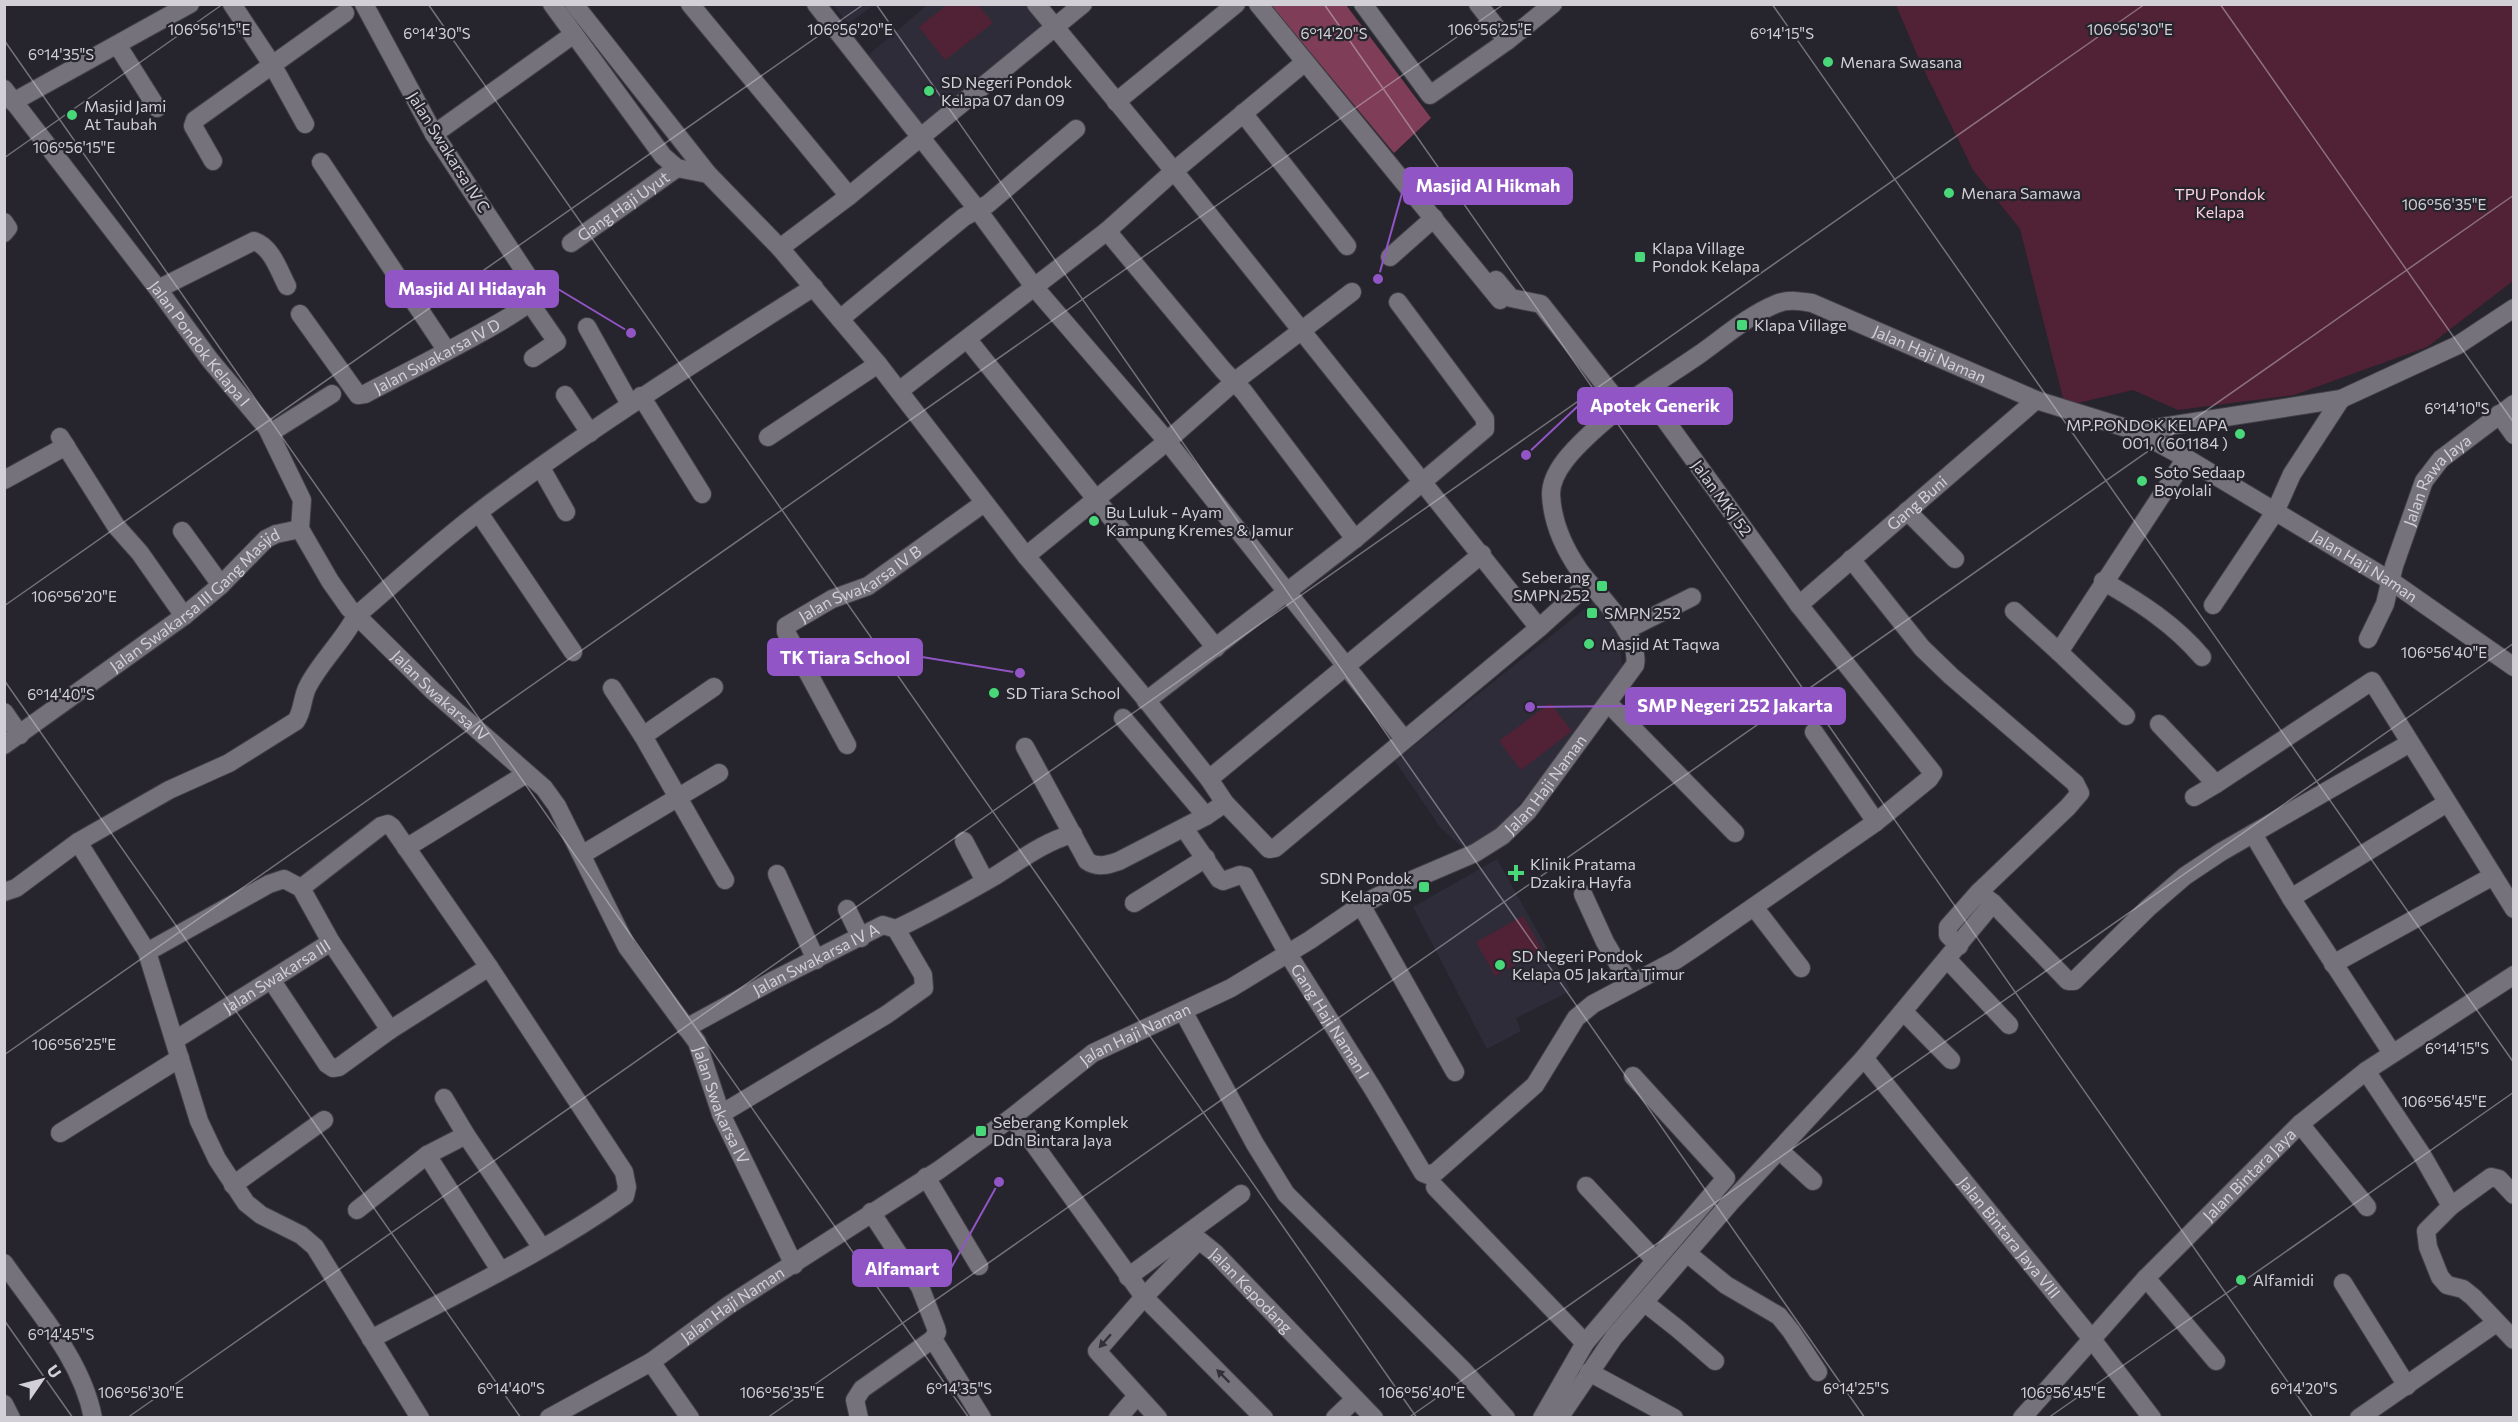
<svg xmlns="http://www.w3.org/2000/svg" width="2518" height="1422" viewBox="0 0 2518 1422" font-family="Commissioner,sans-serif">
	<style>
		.built { fill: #2f2c39 }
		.green { fill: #512135 }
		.forest { fill: #803d58 }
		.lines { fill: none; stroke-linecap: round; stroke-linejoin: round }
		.minor-casing { stroke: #424046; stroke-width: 20 }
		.tertiary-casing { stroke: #424046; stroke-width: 20 }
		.minor { stroke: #75727c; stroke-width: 18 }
		.tertiary { stroke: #75727c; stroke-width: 18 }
		.oneway { fill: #323038 }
		.ticks { fill: none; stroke: #d2d0d6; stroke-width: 1.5; stroke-opacity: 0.45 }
		.poi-dot { fill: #48d779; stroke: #26242c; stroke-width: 2 }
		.labels { text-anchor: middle; stroke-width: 4.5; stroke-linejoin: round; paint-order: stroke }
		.poi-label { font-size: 16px; fill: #d2d0d6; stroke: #26242c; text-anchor: start }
		.street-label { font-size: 16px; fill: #d2d0d6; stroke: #26242c }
		.park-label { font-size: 16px; fill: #fbd0df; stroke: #26242c }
		.ticks-label { font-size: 15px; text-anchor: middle; fill: #d2d0d6; stroke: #26242c; stroke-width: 4.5; stroke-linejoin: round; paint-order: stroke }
		.leader { fill: none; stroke: #9155c5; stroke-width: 2 }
		.callout-dot { fill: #9155c5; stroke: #26242c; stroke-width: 2 }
		.callout { fill: #9155c5; stroke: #9155c5; stroke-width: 2 }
		.callout-label { font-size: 18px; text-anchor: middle; font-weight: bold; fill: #fff }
	</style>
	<rect width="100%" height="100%" fill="#26242c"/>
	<g class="built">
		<path d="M 833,5 L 874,5 L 848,24 Z"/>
		<path d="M 927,5 L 1029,5 L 1046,26 L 921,126 L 866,57 Z"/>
		<path d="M 1593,602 L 1617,625 L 1623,673 L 1493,838 L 1475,853 L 1460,845 L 1440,827 L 1395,761 Z"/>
		<path d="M 1497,859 L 1571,991 L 1516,1018 L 1521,1031 L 1487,1049 L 1413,907 Z"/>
	</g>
	<g class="green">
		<path d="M 948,4 L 978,5 L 993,23 L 945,60 L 919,27 Z"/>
		<path d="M 1896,5 L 2513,5 L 2513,281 L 2427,347 L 2294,395 L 2178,410 L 2133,390 L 2065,406 L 2020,229 L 1973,170 L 1921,64 Z"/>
		<path d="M 1550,703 L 1572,731 L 1521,770 L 1499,741 Z"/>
		<path d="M 1523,916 L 1542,950 L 1495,976 L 1476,942 Z"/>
	</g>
	<path class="forest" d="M 1271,5 L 1346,5 L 1431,118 L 1394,153 Z"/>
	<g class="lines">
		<defs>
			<g id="minor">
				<path d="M 232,4 L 273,66 L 305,124"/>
				<path d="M 552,4 L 663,156 L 677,168 L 708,174"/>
				<path d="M 574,4 L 708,174 L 780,248 L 878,364 L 1026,556 L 1143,696 L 1209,779 L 1225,803 L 1269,849 L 1275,848 L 1539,628 L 1589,583"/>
				<path d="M 690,4 L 849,196"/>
				<path d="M 816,4 L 977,209 L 1035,288 L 1167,441 L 1404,739"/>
				<path d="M 1036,4 L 1174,171 L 1539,628"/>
				<path d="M 1258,4 L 1500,300"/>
				<path d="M 1363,4 L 1430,95 L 1507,41 L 1553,4"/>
				<path d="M 1478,4 L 1507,41"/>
				<path d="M 118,46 L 157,108"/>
				<path id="s1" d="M 4,89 L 158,289 L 210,360 L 267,428 L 302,500 L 300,529 L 330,581 L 349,608 L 433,691 L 544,788 L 557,806 L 627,947 L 697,1042 L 721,1114 L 794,1265"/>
				<path d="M 13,102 L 190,4"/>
				<path d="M 1116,102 L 1236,4"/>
				<path d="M 1243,113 L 1347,246"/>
				<path d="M 434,134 L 574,34"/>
				<path d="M 213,161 L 193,126 L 195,120 L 345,13"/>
				<path d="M 321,162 L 447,351"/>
				<path d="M 4,222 L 8,228 L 4,233"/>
				<path d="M 1107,231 L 1223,370 L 1244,392 L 1355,539"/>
				<path id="s2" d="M 571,243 L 677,168"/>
				<path d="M 780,248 L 849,196 L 1083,4"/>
				<path d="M 1390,257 L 1434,218"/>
				<path d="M 1496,280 L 1511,298 L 1541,304 L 1623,408"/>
				<path d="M 158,289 L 254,241 C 272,247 279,271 287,286"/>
				<path d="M 530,303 L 557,342 L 533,358"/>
				<path id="s3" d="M 300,314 L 358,395 L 365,394 C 389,381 528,312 535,297 C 537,292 535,288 533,284 L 434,134 L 364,4"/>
				<path d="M 840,319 L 964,217 L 988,204 L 1076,129"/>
				<path d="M 587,327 L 630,404"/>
				<path d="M 968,340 L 1216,648"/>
				<path d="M 899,391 L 1107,231 L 1174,171 L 1305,62"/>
				<path d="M 565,395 L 590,433"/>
				<path d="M 641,396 L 702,494"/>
				<path d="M 2499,414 L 2514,435"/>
				<path d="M 270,433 L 332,394"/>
				<path d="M 60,437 L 116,526 L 140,553 L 184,616"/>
				<path d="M 768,437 L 878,364"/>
				<path d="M 541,468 L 566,512"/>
				<path d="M 4,480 L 66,446"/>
				<path d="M 1907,511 L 1955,559"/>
				<path d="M 479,513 L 573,652"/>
				<path d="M 182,531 L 221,585"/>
				<path d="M 1026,556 L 1159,448 L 1234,382 L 1352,292"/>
				<path d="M 1851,559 L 1922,648 L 1951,676 L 2075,783 L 2080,793 L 2068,807 L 1979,892 L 1948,927 L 1948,935 L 1959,946"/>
				<path d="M 2103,581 C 2141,603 2174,624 2202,657"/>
				<path id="s4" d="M 1799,605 L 2036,400"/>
				<path d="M 2213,605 L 2275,512"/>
				<path d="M 2014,611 L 2059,652"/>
				<path d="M 1626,630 L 1692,597"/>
				<path id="s5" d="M 2368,639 L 2385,604 L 2394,566 L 2424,481 L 2441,459 L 2514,404"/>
				<path d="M 612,688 L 643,736 L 725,880"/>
				<path d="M 1146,701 L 1355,539 L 1485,429 L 1485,419 L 1398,302"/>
				<path d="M 1608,703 L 1735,833"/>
				<path d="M 4,712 L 20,735"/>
				<path d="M 2126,716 L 2059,652 L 2186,458"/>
				<path d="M 1123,718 L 1206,816"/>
				<path d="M 2159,724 L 2216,784 L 2372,681 L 2514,909"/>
				<path d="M 1814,732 L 1876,822"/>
				<path d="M 643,736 L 714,687"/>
				<path id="s6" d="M 4,745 L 184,616 L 221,585 L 266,539 L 276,534 L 300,529"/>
				<path id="s7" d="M 847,745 L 786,632 L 786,626 L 832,599 L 868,586 L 984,503"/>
				<path d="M 1025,747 L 1087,861 C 1097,868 1108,865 1119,861 L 1206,816 L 1225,803"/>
				<path d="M 1209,779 L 1482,554"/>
				<path d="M 2194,797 L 2216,784"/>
				<path id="s8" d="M 1184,828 L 1219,879 L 1223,881 L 1240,875 L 1245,876 L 1288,954 L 1373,1089 L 1423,1173 L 1428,1175 L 1436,1172 L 1535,1085 L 1576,1018 L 1593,1004 L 1676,960 L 1700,944 L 1876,822 L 1929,779 L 1933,773 L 1799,605 L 1645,392"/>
				<path d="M 2253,834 L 2291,898 L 2392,1053"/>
				<path d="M 964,841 L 985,881"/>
				<path d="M 78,842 L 147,952 L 199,1121 L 217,1159 L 246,1203 L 261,1215 L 301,1235 L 315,1247 L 420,1418"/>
				<path d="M 406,848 L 526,774"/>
				<path d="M 583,854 L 719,773"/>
				<path d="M 777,874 L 816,960"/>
				<path d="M 301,888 L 381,826 L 388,824 L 392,827 L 489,967 L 624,1172 L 627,1187 L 625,1196 C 546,1252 456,1294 371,1339"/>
				<path d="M 4,892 L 16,888 L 78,842 L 169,790 L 229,763 L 296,721 C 303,711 302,697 308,686 C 321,661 343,641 356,616 C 405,574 454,529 507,491 C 606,418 710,353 814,287"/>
				<path d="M 1979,892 L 1993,903 L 2068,981 L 2074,981 L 2148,908 L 2185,876 L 2221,852 L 2410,743"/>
				<path d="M 1583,894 L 1605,942 L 1630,984"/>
				<path d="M 2291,898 L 2447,803"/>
				<path d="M 1134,903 L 1206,858"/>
				<path d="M 1361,905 L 1455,1072"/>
				<path d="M 1754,907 L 1801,968"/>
				<path d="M 847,909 L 861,938"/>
				<path d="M 147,952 L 269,884 L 284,879 L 301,888 L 331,942 L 390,1030"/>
				<path d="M 1948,960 L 2009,1025"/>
				<path d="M 2333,964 L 2493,876"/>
				<path d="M 272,981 L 327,1064 L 333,1068 L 339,1067 L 390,1030 L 489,967"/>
				<path d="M 1183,1011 L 1255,1144 L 1286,1194 L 1463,1370 L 1506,1418"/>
				<path d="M 1904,1012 L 1951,1060"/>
				<path id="s9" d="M 686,1028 L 774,980 L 883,925 L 896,929 C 930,913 962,895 995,876 C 1019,861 1045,841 1073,834"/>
				<path id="s10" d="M 175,1040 L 331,942"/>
				<path id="s11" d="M 1864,1058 L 2091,1338"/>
				<path d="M 2366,1071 L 2422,1155 L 2451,1206 L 2426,1231 L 2428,1247 L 2440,1277 L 2447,1285 L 2463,1289 L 2473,1297 L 2514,1340"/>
				<path d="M 444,1098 L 466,1135 L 542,1248"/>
				<path d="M 721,1114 L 886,1015 L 924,988 L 923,975 L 896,929"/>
				<path d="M 1011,1118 L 1028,1136 L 1144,1297 L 1264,1418"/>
				<path d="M 2300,1124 L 2367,1207"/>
				<path d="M 60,1133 L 180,1058"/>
				<path d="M 1779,1150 L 1813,1181"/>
				<path d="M 427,1155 L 500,1270"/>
				<path d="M 926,1177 L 979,1266"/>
				<path d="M 233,1185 L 324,1120"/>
				<path d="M 1586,1186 L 1654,1259"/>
				<path d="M 1435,1187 L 1585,1343"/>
				<path d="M 2451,1206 L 2491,1177 L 2499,1179 L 2514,1195"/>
				<path d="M 357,1210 L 427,1155 L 466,1135"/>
				<path d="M 871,1212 L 920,1287 L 936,1328 L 937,1332 L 933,1339 L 982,1418"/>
				<path d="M 1687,1253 L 1726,1285 L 1779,1316 L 1791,1331 L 1818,1372"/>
				<path d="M 4,1263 C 37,1311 82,1359 93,1418"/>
				<path d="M 1128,1277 L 1241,1194"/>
				<path d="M 2146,1278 L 2216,1361"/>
				<path d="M 2343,1283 L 2407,1386"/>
				<path d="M 1645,1303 L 1678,1329 L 1715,1361"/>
				<path d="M 651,1362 L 690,1418"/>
				<path d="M 1589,1372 L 1674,1418"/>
				<path d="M 4,1404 L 11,1418"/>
				<path d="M 859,1418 L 855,1400 L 862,1389 L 933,1339"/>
				<path d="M 1118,1418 L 1137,1396"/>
				<path id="s12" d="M 1158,1418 L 1097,1351 L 1144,1297 L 1199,1240 L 1215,1253 L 1374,1418"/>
				<path d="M 1335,1418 L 1355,1399"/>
				<path d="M 1542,1418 L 1585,1343 L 1726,1178 L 1633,1076"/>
				<path d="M 1559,1418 L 1614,1337 L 1730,1203 L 1864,1058 L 1993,903"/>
				<path d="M 2359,1418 L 2496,1323"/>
			</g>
			<g id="tertiary">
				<path d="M 2136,431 L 2341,399 L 2458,345 L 2514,308"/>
				<path d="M 2275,512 L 2292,474 L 2341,399"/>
				<path d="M 2091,1338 L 2152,1418"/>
				<path id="s13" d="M 549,1418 L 651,1362 L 729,1305 L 939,1170 L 1011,1118 L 1093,1053 L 1231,988 L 1310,940 L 1361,905 L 1398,886 L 1475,853 L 1502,836 L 1528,811 L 1635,665 C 1641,633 1597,595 1579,570 C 1564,548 1552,521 1551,494 C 1551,471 1575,448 1590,434 C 1622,403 1664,379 1700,354 C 1724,337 1749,315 1776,304 C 1788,299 1800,301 1812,303 L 2036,400 L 2136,431 L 2186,458 L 2391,581 L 2514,667"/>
				<path id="s14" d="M 2022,1418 L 2146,1278 L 2300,1124 L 2366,1071 L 2514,975"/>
			</g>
		</defs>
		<use href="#minor" class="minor-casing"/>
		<use href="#tertiary" class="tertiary-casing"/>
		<use href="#minor" class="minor"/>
		<use href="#tertiary" class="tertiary"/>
	</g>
	<defs><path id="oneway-solid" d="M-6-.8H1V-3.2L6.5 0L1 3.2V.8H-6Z" transform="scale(1.5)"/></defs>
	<g class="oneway">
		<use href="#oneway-solid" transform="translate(1105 1341) rotate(131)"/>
		<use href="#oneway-solid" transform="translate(1223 1376) rotate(-135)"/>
	</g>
	<path class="ticks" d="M 428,4 L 1417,1418M 876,4 L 1865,1418M 1324,4 L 2313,1418M 1772,4 L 2514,1063M 2220,4 L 2514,423M 4,40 L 969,1418M 4,158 L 223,4M 4,606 L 864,4M 4,680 L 521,1418M 4,1055 L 1504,4M 4,1320 L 73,1418M 127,1418 L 2145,4M 767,1418 L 2514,195M 1408,1418 L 2514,643M 2048,1418 L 2514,1092"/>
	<g class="poi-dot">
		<circle cx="1828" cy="62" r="6"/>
		<circle cx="929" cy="91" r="6"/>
		<circle cx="72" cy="115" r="6"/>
		<circle cx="1949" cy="193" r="6"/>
		<rect x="1634" y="251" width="12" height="12" rx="3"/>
		<rect x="1736" y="319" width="12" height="12" rx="3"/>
		<circle cx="2240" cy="434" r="6"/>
		<circle cx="2142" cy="481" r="6"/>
		<circle cx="1094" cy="521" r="6"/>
		<rect x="1596" y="580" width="12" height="12" rx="3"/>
		<rect x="1586" y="607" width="12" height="12" rx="3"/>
		<circle cx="1589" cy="644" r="6"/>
		<circle cx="994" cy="693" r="6"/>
		<path d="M1513 864h6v6h6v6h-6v6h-6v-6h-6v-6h6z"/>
		<rect x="1418" y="881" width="12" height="12" rx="3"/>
		<circle cx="1500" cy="965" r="6"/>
		<rect x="975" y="1125" width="12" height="12" rx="3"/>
		<circle cx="2241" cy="1280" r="6"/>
	</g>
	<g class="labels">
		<g class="poi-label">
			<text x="1840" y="68">Menara Swasana</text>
			<text x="941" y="88">SD Negeri Pondok<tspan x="941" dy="18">Kelapa 07 dan 09</tspan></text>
			<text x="84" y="112">Masjid Jami<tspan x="84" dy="18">At Taubah</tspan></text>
			<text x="1961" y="199">Menara Samawa</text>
			<text x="1652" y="254">Klapa Village<tspan x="1652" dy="18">Pondok Kelapa</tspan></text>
			<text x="1754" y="331">Klapa Village</text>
			<text x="2228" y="431" text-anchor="end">MP.PONDOK KELAPA<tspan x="2228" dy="18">001, ( 601184 )</tspan></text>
			<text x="2154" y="478">Soto Sedaap<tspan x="2154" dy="18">Boyolali</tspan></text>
			<text x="1106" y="518">Bu Luluk - Ayam<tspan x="1106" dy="18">Kampung Kremes &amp; Jamur</tspan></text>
			<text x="1590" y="583" text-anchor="end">Seberang<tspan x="1590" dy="18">SMPN 252</tspan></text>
			<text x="1604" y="619">SMPN 252</text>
			<text x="1601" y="650">Masjid At Taqwa</text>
			<text x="1006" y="699">SD Tiara School</text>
			<text x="1530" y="870">Klinik Pratama<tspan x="1530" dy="18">Dzakira Hayfa</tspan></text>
			<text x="1412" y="884" text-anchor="end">SDN Pondok<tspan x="1412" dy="18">Kelapa 05</tspan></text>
			<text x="1512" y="962">SD Negeri Pondok<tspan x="1512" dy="18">Kelapa 05 Jakarta Timur</tspan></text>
			<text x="993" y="1128">Seberang Komplek<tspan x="993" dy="18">Ddn Bintara Jaya</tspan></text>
			<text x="2253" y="1286">Alfamidi</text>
		</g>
		<g class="street-label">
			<text transform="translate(449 152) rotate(58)" y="6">Jalan Swakarsa IV C</text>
			<text dy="6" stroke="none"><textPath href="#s2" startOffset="64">Gang Haji Uyut</textPath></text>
			<text dy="6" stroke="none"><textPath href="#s1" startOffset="321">Jalan Pondok Kelapa I</textPath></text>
			<text dy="6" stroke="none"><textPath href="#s13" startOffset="1998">Jalan Haji Naman</textPath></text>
			<text dy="6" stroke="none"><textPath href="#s3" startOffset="188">Jalan Swakarsa IV D</textPath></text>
			<text dy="6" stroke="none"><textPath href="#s5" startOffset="176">Jalan Rawa Jaya</textPath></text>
			<text transform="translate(1722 498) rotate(54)" y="6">Jalan MKJ 52</text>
			<text dy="6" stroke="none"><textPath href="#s4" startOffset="156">Gang Buni</textPath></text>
			<text dy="6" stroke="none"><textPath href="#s13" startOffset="2484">Jalan Haji Naman</textPath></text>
			<text dy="6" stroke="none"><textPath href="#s7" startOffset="220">Jalan Swakarsa IV B</textPath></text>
			<text dy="6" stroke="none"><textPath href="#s6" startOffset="240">Jalan Swakarsa III Gang Masjid</textPath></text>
			<text dy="6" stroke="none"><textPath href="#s1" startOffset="758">Jalan Swakarsa IV</textPath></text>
			<text dy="6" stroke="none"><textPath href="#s13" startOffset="1188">Jalan Haji Naman</textPath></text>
			<text dy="6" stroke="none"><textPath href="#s9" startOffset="147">Jalan Swakarsa IV A</textPath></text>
			<text dy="6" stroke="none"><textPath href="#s10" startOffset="120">Jalan Swakarsa III</textPath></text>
			<text dy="6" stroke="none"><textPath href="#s8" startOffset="258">Gang Haji Naman I</textPath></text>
			<text dy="6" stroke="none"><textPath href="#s13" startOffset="702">Jalan Haji Naman</textPath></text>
			<text dy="6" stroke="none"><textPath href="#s1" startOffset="1262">Jalan Swakarsa IV</textPath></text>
			<text dy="6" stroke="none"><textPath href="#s14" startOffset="333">Jalan Bintara Jaya</textPath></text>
			<text dy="6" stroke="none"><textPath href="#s11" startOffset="231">Jalan Bintara Jaya VIII</textPath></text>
			<text dy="6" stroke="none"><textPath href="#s12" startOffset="314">Jalan Kepodang</textPath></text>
			<text dy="6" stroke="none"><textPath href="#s13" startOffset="216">Jalan Haji Naman</textPath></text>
		</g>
		<g class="park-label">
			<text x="2220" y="200">TPU Pondok<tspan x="2220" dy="18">Kelapa</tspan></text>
		</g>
	</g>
	<g class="ticks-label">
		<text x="209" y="35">106°56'15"E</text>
		<text x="850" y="35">106°56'20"E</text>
		<text x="1490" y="35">106°56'25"E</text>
		<text x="2130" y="35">106°56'30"E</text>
		<text x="437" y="39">6°14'30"S</text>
		<text x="1334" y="39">6°14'20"S</text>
		<text x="1782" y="39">6°14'15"S</text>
		<text x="61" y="60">6°14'35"S</text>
		<text x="74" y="153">106°56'15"E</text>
		<text x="2444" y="210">106°56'35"E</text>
		<text x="2457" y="414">6°14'10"S</text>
		<text x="74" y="602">106°56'20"E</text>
		<text x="2444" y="658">106°56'40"E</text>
		<text x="61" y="700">6°14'40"S</text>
		<text x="74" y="1050">106°56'25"E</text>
		<text x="2457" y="1054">6°14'15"S</text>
		<text x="2444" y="1107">106°56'45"E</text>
		<text x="61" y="1340">6°14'45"S</text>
		<text x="511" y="1394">6°14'40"S</text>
		<text x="959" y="1394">6°14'35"S</text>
		<text x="1856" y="1394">6°14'25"S</text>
		<text x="2304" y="1394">6°14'20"S</text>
		<text x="141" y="1398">106°56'30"E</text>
		<text x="782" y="1398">106°56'35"E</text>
		<text x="1422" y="1398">106°56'40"E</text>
		<text x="2063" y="1398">106°56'45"E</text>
	</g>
	<path class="leader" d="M1378 279L1404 186M631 333L558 289M1526 455L1578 406M1020 673L922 657M1530 707L1626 706M999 1182L951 1268"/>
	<g class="callout-dot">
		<circle cx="1378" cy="279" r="6"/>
		<circle cx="631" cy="333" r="6"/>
		<circle cx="1526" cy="455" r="6"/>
		<circle cx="1020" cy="673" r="6"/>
		<circle cx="1530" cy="707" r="6"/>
		<circle cx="999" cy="1182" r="6"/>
	</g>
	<g class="callout">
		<rect x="1404" y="168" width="168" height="36" rx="6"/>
		<rect x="386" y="271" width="172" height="36" rx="6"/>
		<rect x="1578" y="388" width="154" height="36" rx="6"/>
		<rect x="768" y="639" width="154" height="36" rx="6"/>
		<rect x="1626" y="688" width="219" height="36" rx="6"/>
		<rect x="853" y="1250" width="98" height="36" rx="6"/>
	</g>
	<g class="callout-label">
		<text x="1488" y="192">Masjid Al Hikmah</text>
		<text x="472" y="295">Masjid Al Hidayah</text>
		<text x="1655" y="412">Apotek Generik</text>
		<text x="845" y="664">TK Tiara School</text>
		<text x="1735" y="712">SMP Negeri 252 Jakarta</text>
		<text x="902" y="1275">Alfamart</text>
	</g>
	<rect width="2518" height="1422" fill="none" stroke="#d2d0d6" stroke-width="12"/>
	<g transform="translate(42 1380) rotate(55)" stroke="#26242c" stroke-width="4.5" paint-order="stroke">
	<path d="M0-4.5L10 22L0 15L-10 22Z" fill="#d2d0d6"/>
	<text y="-9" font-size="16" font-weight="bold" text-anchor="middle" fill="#d2d0d6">U</text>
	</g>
</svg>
